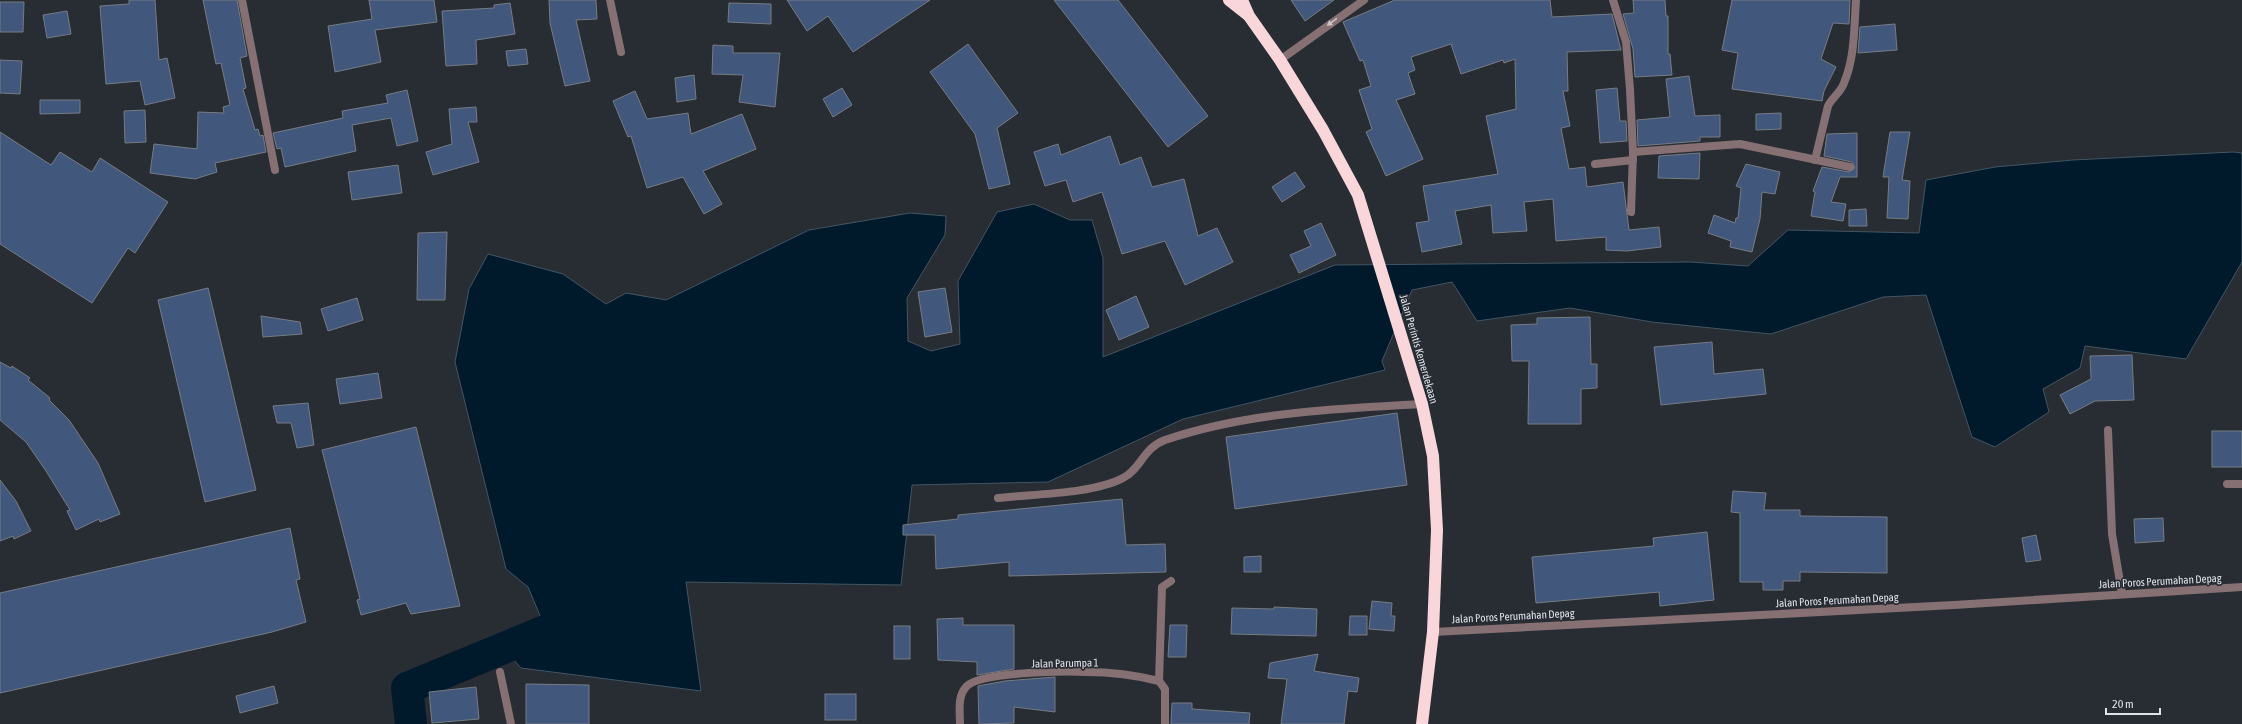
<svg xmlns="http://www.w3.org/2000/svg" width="2242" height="724" viewBox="0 0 2242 724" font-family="'Asap Condensed',sans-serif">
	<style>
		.water { fill: #00192b; stroke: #435563 }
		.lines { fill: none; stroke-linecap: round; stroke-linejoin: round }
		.river { stroke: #00192b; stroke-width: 32 }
		.building { fill: #41577b; stroke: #767c85 }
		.street { stroke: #877073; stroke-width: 8 }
		.highway { stroke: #f8d6d9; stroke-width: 12 }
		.oneway { fill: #c9c6ca }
		.labels { text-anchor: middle; stroke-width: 3.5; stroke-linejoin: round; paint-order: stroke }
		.street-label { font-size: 11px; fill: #dfe2e7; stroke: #282d34 }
	</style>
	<rect width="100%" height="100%" fill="#282d34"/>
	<path class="water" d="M 2233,152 L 2242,153 L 2242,262 L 2186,359 L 2085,346 L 2080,368 L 2043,389 L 2049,412 L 1995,447 L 1972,437 L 1926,295 L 1883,297 L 1771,334 L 1652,322 L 1570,308 L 1477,321 L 1452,282 L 1412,290 L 1382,361 L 1385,370 L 1183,419 L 1048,482 L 912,485 L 901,585 L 686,582 L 701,691 L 521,668 L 504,649 L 544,625 L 528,587 L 506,569 L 455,362 L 469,289 L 488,254 L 563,274 L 606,304 L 626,293 L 666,300 L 809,230 L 910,213 L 946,216 L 945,235 L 907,298 L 908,341 L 931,351 L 960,344 L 958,281 L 997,212 L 1034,204 L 1070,220 L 1092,220 L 1103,258 L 1103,357 L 1335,265 L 1691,262 L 1748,266 L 1788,230 L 1919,233 L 1926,180 L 1995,167 L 2073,160 Z"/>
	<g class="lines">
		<path class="river" d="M 411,724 L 407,688 L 545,631"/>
	</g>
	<g class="building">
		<path d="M 129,0 L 155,0 L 159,60 L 167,58 L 175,98 L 145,105 L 140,81 L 106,84 L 100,6 L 129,4 Z"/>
		<path d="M 203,0 L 237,0 L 247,56 L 240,58 L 246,88 L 243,89 L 255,130 L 258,129 L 260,136 L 263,135 L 266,152 L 215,163 L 217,172 L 195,179 L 150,173 L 154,144 L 197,149 L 198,112 L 224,113 L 223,107 L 230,105 L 221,63 L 216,64 Z"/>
		<path d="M 369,0 L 434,0 L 437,22 L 375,30 L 381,62 L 335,72 L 328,26 L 372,19 Z"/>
		<path d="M 549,0 L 596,0 L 597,19 L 576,20 L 590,81 L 565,86 L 550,23 Z"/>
		<path d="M 787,0 L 930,0 L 853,52 L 828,16 L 807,31 Z"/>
		<path d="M 1054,0 L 1118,0 L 1208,116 L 1168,147 Z"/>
		<path d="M 1291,0 L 1334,0 L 1305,21 Z"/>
		<path d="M 1395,0 L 1550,0 L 1552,17 L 1612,14 L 1621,50 L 1567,52 L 1568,91 L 1563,91 L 1570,126 L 1561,128 L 1569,169 L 1585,167 L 1587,187 L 1623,182 L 1629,230 L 1659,227 L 1661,247 L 1627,251 L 1606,250 L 1606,237 L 1556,241 L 1553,199 L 1524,202 L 1527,231 L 1493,233 L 1491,205 L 1455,211 L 1462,244 L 1422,252 L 1416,223 L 1429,221 L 1423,186 L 1498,174 L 1486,116 L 1516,109 L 1515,59 L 1504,63 L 1503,60 L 1461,74 L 1451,44 L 1411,57 L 1415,70 L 1408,73 L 1415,94 L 1396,100 L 1423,159 L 1386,176 L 1366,132 L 1372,129 L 1359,90 L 1371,86 L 1363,60 L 1360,61 L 1343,22 Z"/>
		<path d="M 1633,0 L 1665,0 L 1666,16 L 1668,16 L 1668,54 L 1670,54 L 1672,75 L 1635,77 L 1633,49 L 1623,14 L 1634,13 Z"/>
		<path d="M 1732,0 L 1850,0 L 1849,24 L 1833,23 L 1821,59 L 1836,67 L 1824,91 L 1822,101 L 1732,89 L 1738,53 L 1722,50 Z"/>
		<path d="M 0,2 L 24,2 L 23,32 L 0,32 Z"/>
		<path d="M 510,3 L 515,34 L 476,40 L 477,64 L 446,66 L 442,11 L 494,8 L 494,5 Z"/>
		<path d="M 729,3 L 771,4 L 771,24 L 728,22 Z"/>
		<path d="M 67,11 L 71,34 L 47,38 L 43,15 Z"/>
		<path d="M 1895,24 L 1897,50 L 1858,53 L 1860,27 Z"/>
		<path d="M 968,44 L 1018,113 L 997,128 L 1010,184 L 989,189 L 975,134 L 930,72 Z"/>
		<path d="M 713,45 L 733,46 L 733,53 L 780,53 L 775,107 L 739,102 L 743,75 L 712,74 Z"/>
		<path d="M 526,49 L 528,64 L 508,66 L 506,51 Z"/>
		<path d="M 0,60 L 22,61 L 20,94 L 0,93 Z"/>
		<path d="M 694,75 L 696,99 L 677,102 L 675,78 Z"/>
		<path d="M 1689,76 L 1695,116 L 1720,115 L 1720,137 L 1700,137 L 1700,141 L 1638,146 L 1637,120 L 1670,117 L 1666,79 Z"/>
		<path d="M 842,88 L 852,105 L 833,117 L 823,99 Z"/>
		<path d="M 1617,88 L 1620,121 L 1626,121 L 1627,141 L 1600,143 L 1596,90 Z"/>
		<path d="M 407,90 L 418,141 L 397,146 L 391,118 L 352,125 L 356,151 L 285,167 L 281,148 L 277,149 L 273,133 L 343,118 L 342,111 L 388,103 L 386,95 Z"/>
		<path d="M 635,91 L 647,119 L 688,113 L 691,134 L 742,114 L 756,149 L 703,171 L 722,204 L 704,214 L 683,177 L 647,188 L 631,136 L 628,137 L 613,101 Z"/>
		<path d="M 40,100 L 80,100 L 80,113 L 40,114 Z"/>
		<path d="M 476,107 L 477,122 L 468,122 L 479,162 L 433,175 L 426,152 L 452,144 L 449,109 Z"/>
		<path d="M 145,110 L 146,142 L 125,143 L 124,111 Z"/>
		<path d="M 1781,113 L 1781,129 L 1756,130 L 1756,114 Z"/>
		<path d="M 0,132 L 51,165 L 60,152 L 92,172 L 100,158 L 168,202 L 135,253 L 128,248 L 92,303 L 0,244 Z"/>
		<path d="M 1890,132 L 1910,132 L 1902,180 L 1910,181 L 1908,219 L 1887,218 L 1889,177 L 1883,177 Z"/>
		<path d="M 1857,133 L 1857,177 L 1840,177 L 1831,202 L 1846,204 L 1843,221 L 1811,216 L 1815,192 L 1813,191 L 1822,167 L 1849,172 L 1855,168 L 1852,162 L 1824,156 L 1827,134 Z"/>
		<path d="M 1110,136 L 1120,165 L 1141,157 L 1152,187 L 1184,179 L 1198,236 L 1217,228 L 1233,262 L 1185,285 L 1165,241 L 1122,254 L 1102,192 L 1073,202 L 1066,180 L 1045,186 L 1034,152 L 1058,144 L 1061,155 Z"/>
		<path d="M 1700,153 L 1699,179 L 1658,178 L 1659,156 Z"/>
		<path d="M 1746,164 L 1780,172 L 1775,194 L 1762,192 L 1760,219 L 1752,252 L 1730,247 L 1731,241 L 1708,233 L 1714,215 L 1735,223 L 1736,218 L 1738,218 L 1741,188 L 1736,186 Z"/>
		<path d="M 398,165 L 402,193 L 352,200 L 348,172 Z"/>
		<path d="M 1295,172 L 1305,187 L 1282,202 L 1272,187 Z"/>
		<path d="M 1866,209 L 1867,226 L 1849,226 L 1849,210 Z"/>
		<path d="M 1321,223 L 1336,255 L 1299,273 L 1290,255 L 1311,246 L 1304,231 Z"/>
		<path d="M 447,232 L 445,300 L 417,300 L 418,233 Z"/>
		<path d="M 208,288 L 256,490 L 205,502 L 158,300 Z"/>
		<path d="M 945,288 L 952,332 L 925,337 L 918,292 Z"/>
		<path d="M 1136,296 L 1149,327 L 1119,340 L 1106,310 Z"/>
		<path d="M 357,298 L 363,320 L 328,331 L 321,309 Z"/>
		<path d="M 261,316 L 300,322 L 302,334 L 263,337 Z"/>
		<path d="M 1590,317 L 1591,364 L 1597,364 L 1597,388 L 1581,389 L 1581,424 L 1528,424 L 1529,361 L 1512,361 L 1511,325 L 1537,324 L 1537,318 Z"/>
		<path d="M 1712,342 L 1714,374 L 1763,369 L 1766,394 L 1661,405 L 1654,347 Z"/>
		<path d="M 2132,355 L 2134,400 L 2095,401 L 2070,414 L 2060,395 L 2091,379 L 2090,356 Z"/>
		<path d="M 0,362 L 11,368 L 12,366 L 30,378 L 28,380 L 50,398 L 49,400 L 69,420 L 98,463 L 120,514 L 100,522 L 99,519 L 76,530 L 67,511 L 70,510 L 46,471 L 26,442 L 0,420 Z"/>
		<path d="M 378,373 L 382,398 L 340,404 L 336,379 Z"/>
		<path d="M 308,403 L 314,445 L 297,448 L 291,423 L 277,423 L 273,406 Z"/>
		<path d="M 1397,413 L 1407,485 L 1235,509 L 1226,437 Z"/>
		<path d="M 416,427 L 460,606 L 411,614 L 406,603 L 361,615 L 357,600 L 360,599 L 322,450 Z"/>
		<rect x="2212" y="431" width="30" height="36"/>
		<path d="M 0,480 L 16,501 L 31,531 L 14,539 L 13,536 L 0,541 Z"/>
		<path d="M 1733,491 L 1766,493 L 1764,510 L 1800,510 L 1800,516 L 1887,517 L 1887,573 L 1800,572 L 1800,581 L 1783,581 L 1783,590 L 1763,590 L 1763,582 L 1740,582 L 1740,513 L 1731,512 Z"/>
		<path d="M 1122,499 L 1126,545 L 1165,544 L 1166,572 L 1009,576 L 1009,562 L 936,569 L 935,535 L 903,535 L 903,525 L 958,519 L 958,515 Z"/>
		<path d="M 2163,518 L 2164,541 L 2135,543 L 2134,519 Z"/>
		<path d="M 290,528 L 300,579 L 296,580 L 306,622 L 272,632 L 0,693 L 0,593 Z"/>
		<path d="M 1707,532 L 1714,600 L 1660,606 L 1659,592 L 1536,603 L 1532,557 L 1654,546 L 1653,538 Z"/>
		<path d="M 2036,535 L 2041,560 L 2026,562 L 2022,538 Z"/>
		<path d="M 1261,556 L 1261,572 L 1244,572 L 1244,557 Z"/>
		<path d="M 1372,601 L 1392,603 L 1391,616 L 1395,616 L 1394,631 L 1369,629 Z"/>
		<path d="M 1274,607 L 1317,609 L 1316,636 L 1231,634 L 1232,608 L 1274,609 Z"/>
		<path d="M 1350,616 L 1367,616 L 1367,635 L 1349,635 Z"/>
		<path d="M 963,618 L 963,625 L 1014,625 L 1014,669 L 977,675 L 977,662 L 938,660 L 937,619 Z"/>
		<path d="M 1170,625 L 1187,625 L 1186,657 L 1168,657 Z"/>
		<rect x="894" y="626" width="16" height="33"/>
		<path d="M 1318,654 L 1314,671 L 1359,678 L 1357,692 L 1348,691 L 1344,724 L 1281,724 L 1287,679 L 1268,678 L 1270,663 Z"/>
		<path d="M 1055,677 L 1055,712 L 1014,707 L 1014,723 L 979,724 L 978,686 L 1005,681 Z"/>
		<path d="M 526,684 L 589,685 L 589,724 L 526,724 Z"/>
		<path d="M 274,686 L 278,703 L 240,713 L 236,696 Z"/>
		<path d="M 476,687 L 479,719 L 432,723 L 429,692 Z"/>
		<rect x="825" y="694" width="31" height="26"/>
		<path d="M 1172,703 L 1192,703 L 1192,709 L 1250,713 L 1249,724 L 1171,724 Z"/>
	</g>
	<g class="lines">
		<g class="street">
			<path d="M 242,0 L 275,170"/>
			<path d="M 610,0 L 621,52"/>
			<path d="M 1613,0 L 1626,42 L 1630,89 L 1633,152 L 1631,212"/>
			<path d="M 1280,60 L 1364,0"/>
			<path d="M 1633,152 L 1740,144 L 1850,167"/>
			<path d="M 1815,160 L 1828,106 C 1832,98 1841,92 1844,83 C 1855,57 1854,28 1856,0"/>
			<path d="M 1595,164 L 1633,160"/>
			<path d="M 2108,430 L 2112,534 L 2122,594"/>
			<path d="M 2227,484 L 2242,484"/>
			<path d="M 998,498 C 1033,494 1093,494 1123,478 C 1141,469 1143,448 1165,440 C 1248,412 1335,409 1422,404"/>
			<path d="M 1433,632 L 1954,605 L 2242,587"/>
			<path d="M 500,672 L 511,724"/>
			<path d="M 1159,681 L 1162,587 L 1171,581"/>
			<path d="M 960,724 C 960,712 957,695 967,686 C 981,672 1063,671 1086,672 C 1110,672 1135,675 1159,681 L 1165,689 L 1165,724"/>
		</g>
		<g class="highway">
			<path d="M 1229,0 L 1248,15"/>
			<path d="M 1242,0 L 1249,16 L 1280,60 L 1323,130 L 1358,195 L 1422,404 L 1433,456 L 1437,530 L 1433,632 L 1422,724"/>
		</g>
	</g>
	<defs><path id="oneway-solid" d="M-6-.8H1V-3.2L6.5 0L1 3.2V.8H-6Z"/></defs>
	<use class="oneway" href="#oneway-solid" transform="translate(1332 22) rotate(144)"/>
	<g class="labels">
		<g class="street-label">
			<text transform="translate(1419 349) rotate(74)" y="4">Jalan Perintis Kemerdekaan</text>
			<text transform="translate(2160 581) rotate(-3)" y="4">Jalan Poros Perumahan Depag</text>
			<text transform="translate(1837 600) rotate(-3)" y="4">Jalan Poros Perumahan Depag</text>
			<text transform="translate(1513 616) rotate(-3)" y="4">Jalan Poros Perumahan Depag</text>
			<text transform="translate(1065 663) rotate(-1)" y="4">Jalan Parumpa 1</text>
		</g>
	</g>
	<path d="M2106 708v6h54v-6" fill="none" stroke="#dfe2e7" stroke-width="2"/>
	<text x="2112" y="708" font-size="12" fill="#dfe2e7" stroke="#282d34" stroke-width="3" paint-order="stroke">20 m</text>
</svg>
